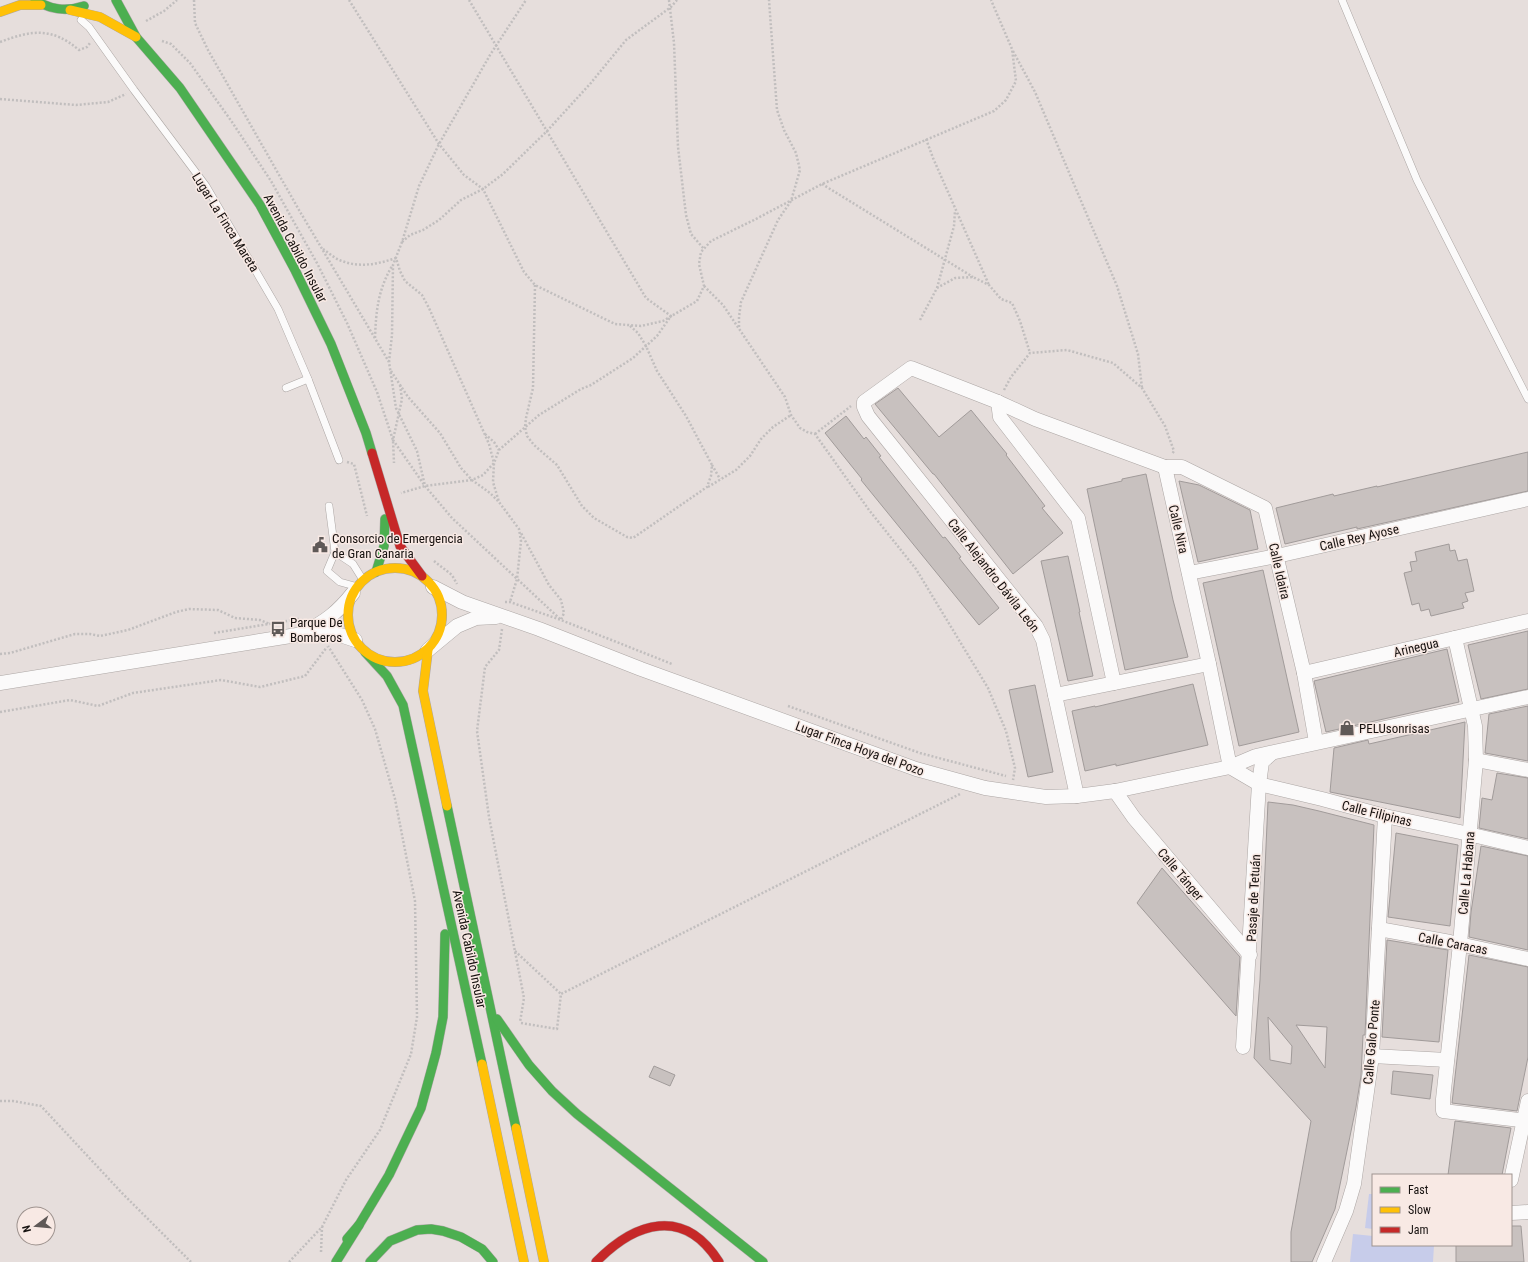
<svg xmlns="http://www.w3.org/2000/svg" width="1528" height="1262" viewBox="0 0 1528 1262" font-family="'Roboto Condensed',sans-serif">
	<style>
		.green { fill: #c7ccea }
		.building { fill: #c8c1bf; stroke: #a19b9a; fill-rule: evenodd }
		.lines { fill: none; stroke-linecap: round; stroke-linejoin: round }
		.lane-casing { stroke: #aca6a4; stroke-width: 8 }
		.street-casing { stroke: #aca6a4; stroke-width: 15 }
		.fast-casing { stroke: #aca6a4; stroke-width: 10 }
		.slow-casing { stroke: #aca6a4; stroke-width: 10 }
		.jam-casing { stroke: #aca6a4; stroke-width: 10 }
		.path { stroke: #c1bebe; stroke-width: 2.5; stroke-dasharray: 2 2; stroke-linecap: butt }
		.lane { stroke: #fbfafa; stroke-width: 7 }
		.street { stroke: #fbfafa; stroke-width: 14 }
		.fast { stroke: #4caf50; stroke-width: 9 }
		.slow { stroke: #ffc107; stroke-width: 9 }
		.jam { stroke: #c62828; stroke-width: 9 }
		.labels { text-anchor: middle; stroke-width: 3; stroke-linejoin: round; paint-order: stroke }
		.street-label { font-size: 13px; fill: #16110f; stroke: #f8e9e4 }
		.poi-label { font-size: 13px; fill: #16110f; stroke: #f8e9e4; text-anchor: start }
	</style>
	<rect width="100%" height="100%" fill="#e6dedc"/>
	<g class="green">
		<path d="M 1369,1194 L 1373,1194 L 1373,1229 L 1365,1228 Z"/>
		<path d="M 1353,1234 L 1373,1236 L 1373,1245 L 1434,1245 L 1433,1262 L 1350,1262 Z"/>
	</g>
	<g class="building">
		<path d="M 898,388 L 939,437 L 971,410 L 1007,454 L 1006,455 L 1045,506 L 1042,508 L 1063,533 L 1013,574 L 934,474 L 933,474 L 875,404 Z"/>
		<path d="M 846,416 L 864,439 L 866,437 L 881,456 L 879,457 L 943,538 L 945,537 L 961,557 L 959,558 L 999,608 L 979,625 L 861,480 L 862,479 L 825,433 Z"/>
		<path d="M 1528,452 L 1528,491 L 1357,529 L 1357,527 L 1285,544 L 1276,508 L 1333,494 L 1334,496 L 1377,486 L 1377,487 Z"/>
		<path d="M 1146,474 L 1173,600 L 1188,657 L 1125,670 L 1087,489 L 1122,481 L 1122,479 Z"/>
		<path d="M 1179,481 L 1199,485 L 1250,510 L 1258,549 L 1198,562 Z"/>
		<path d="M 1449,544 L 1450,551 L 1455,550 L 1458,561 L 1467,559 L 1474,591 L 1465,593 L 1468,601 L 1462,603 L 1464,608 L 1431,616 L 1429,609 L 1421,611 L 1419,603 L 1412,605 L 1404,573 L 1412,571 L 1410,562 L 1417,561 L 1415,552 Z"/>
		<path d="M 1068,556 L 1080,612 L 1079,612 L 1093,676 L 1068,681 L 1041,561 Z"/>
		<path d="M 1263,570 L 1299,732 L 1239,746 L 1203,583 Z"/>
		<path d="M 1528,631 L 1528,689 L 1481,699 L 1468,645 Z"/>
		<path d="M 1447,649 L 1459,702 L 1326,732 L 1314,681 Z"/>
		<path d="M 1193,684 L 1208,745 L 1116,766 L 1116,764 L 1085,771 L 1072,711 L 1095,706 L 1095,707 Z"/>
		<path d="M 1035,685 L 1053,772 L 1028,777 L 1009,690 Z"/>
		<path d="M 1528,706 L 1528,761 L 1485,753 L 1489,714 Z"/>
		<path d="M 1465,722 L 1460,818 L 1330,792 L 1334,748 L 1368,740 L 1369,744 Z"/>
		<path d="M 1497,773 L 1528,778 L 1528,839 L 1479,828 L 1482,798 L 1492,800 Z"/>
		<path d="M 1268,802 L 1293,805 L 1319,811 L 1374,825 L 1365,1035 L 1363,1035 L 1361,1076 L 1356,1107 L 1335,1209 L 1312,1262 L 1291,1262 L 1291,1232 L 1311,1121 L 1254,1058 L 1260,980 ZM 1268,1017 L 1292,1046 L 1291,1064 L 1270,1060 ZM 1296,1025 L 1327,1027 L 1325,1068 Z"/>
		<path d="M 1396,833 L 1458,845 L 1450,926 L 1388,917 Z"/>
		<path d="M 1481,846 L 1528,856 L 1528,950 L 1469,937 L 1471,912 Z"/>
		<path d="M 1162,868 L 1240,957 L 1236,1016 L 1137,903 Z"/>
		<path d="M 1387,940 L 1448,950 L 1439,1042 L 1382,1037 Z"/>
		<path d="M 1469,955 L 1528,967 L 1528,1057 L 1517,1111 L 1452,1103 Z"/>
		<path d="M 654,1066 L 675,1075 L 670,1086 L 649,1077 Z"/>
		<path d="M 1393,1071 L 1433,1075 L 1430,1099 L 1391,1094 Z"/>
		<path d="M 1455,1121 L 1511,1128 L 1502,1175 L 1448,1175 Z"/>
		<path d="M 1511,1226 L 1521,1226 L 1524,1262 L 1456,1262 L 1456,1245 L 1511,1245 Z"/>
	</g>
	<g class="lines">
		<defs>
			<g id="lane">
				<path d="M 1342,0 L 1417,180 L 1528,399"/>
				<path d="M 81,20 L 89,27 L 134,90 L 206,186 L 278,309 L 308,379 L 339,460"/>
				<path d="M 286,388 L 308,379"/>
				<path d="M 329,506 L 335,552 L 327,571 L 340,582 L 358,587"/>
				<path d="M 335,552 L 353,564 L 363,580"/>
			</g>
			<g id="street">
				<path d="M 998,402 L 1000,417 L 1078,518 L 1114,683"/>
				<path d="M 1165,467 L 1209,664 L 1230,767"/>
				<path d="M 1189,573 L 1277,556 L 1528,499"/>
				<path d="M 433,587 L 462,602 L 539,629 L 641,669 L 916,769 L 985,788 L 1046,797 L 1077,796 L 1115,791 L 1230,767 L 1256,756 L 1528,697"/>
				<path d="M 305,632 C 326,621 338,612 353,593"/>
				<path d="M 1455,638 L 1475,726 L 1476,760 L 1460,944 L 1443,1099 L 1443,1111 L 1528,1121"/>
				<path d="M 428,650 L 457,626 L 476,618 L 496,617"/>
				<path d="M 1304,673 L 1528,621"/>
				<path d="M 0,683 L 303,634 L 334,633 L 355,640"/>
				<path d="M 1055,695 L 1209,664"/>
				<path d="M 1476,760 L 1528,770"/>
				<path d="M 1230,767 L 1259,784 L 1322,799 L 1385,816 L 1460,832 L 1528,848"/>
				<path d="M 1115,791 L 1134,818 L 1250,955"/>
				<path d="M 1077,796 L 1043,640 L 1036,626 L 868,416 L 864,407 L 864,402 L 911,368 L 998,402 L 1035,419 L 1165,467 L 1182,467 L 1265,508 L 1304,673 L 1316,742"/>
				<path d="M 1379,929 L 1450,942 L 1528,959"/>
				<path d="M 1243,1047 L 1259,784 L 1262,762 L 1272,753"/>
				<path d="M 1372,1056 L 1447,1060"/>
				<path d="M 1511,1180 L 1528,1101"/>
				<path d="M 1511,1213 L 1528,1212"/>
				<path d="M 1324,1262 L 1346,1211 L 1354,1184 L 1372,1056 L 1385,816"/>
			</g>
			<g id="fast">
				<path d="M 35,0 C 51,10 66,12 84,6"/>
				<path d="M 116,0 L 136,37 L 180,88 L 260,205 L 295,270 L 331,344 L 366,433 L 372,453"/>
				<path d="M 376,572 L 384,546 L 385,519"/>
				<path d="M 365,652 L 387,676 L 403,705 L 482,1064"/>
				<path d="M 447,806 L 516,1128"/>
				<path d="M 497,1019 L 529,1065 L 552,1091 L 577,1114 L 763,1262"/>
				<path d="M 347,1239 L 359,1225 L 389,1175 L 421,1108 L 436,1053 L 443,1017 L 445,934"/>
				<path d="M 336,1262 L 359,1225"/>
				<path d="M 370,1262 L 390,1241 L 417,1230 L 431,1229 L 443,1231 L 461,1237 L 482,1249 L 493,1262"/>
			</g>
			<g id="slow">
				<path d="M 70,10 L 100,17 L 136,37"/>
				<path d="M 0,12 L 20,5 L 41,5"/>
				<circle cx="395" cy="615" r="47"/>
				<path d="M 428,650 L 423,691 L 447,806"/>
				<path d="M 482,1064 L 524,1262"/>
				<path d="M 516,1128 L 544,1262"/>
			</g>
			<g id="jam">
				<path d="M 372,453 L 400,546 L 422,576"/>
				<path d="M 596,1262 C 635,1222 684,1206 719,1262"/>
			</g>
		</defs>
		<use href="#lane" class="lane-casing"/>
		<use href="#street" class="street-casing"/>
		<use href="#fast" class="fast-casing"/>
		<use href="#slow" class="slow-casing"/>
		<use href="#jam" class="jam-casing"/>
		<g class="path">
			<path d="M 194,0 L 195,23 L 208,50 L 299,210 L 389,362 L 396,408 L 417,451 L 425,486"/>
			<path d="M 349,0 L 439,144 L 464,175 L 483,189 L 524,272 L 535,285 L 615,324 L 641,326 L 663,321 L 697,301 L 704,286 L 699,264 L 701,252 L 711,241 L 754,220 L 822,184 L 994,111 L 1006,100 L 1016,81 L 1012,49 L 991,0"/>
			<path d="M 469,0 L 646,298 L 671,316 L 657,336 L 633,358 L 591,385 L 581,389 L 539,415 L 499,450 L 494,463 L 493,482 L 499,502 L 519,529 L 521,541 L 517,579 L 510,602"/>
			<path d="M 669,0 L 674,43 L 678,147 L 686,215 L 691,234 L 704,249"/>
			<path d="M 146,21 L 164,11 L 177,0"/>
			<path d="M 162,41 L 171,44 L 190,63 L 232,122 L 271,181 L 318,265 L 347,323 L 377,392 L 393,440 L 394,463"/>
			<path d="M 0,42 C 32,30 52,27 79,50 L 87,47 L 90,43"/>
			<path d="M 1013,51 L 1035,92 L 1117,286 L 1138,354 L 1142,388"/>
			<path d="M 0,99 L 76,105 L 108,102 L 126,94"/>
			<path d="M 926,139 L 933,158 L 989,285"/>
			<path d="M 822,184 L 973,277"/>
			<path d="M 402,242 L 410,235 L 423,230 L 439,220 L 461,200 L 483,189 L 503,174 L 547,131 L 590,84 L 626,40 L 671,7 L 677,0"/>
			<path d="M 323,249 C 329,253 335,259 342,261 C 360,268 378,264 396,258 L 400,271 L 405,281 L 422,295 L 429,308 L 489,444 L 494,463 L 483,475 L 472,480 L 425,486 L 401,493"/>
			<path d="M 535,285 L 533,388 L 526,418 L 525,427 L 527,436 L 534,445 L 557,465 L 582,506 L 594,518 L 627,537 L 633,538 L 707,487 L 711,476 L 712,465 L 686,416 L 657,371 L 646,346 L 638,333 L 629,325"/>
			<path d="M 704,286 L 723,305 L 785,397 L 791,415 L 800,428 L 807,432 L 815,434 L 869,510 L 916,569 L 988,688 L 1006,731 L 1015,768 L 1013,780"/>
			<path d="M 937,288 L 954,226 L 955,211"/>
			<path d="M 920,320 L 937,288 L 955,278 L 973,277 L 989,285 L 1001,299 L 1012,303 L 1020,321 L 1030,353"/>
			<path d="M 739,327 L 739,317 L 741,302 L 778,220 L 791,201 L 800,170 L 796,153 L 784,130 L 777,110 L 769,0"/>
			<path d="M 375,338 C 376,311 378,290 392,266"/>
			<path d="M 389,362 L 392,335 L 393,265 L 402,242 L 419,186 L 439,144 L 490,55 L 526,0"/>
			<path d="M 391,371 L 408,397 L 440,433 L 461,468 L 472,480 L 490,493 L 498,501"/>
			<path d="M 400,385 L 402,399 L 393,440 L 425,486 L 452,518 L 561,620 L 564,613 L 561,600 L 549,585 L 521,533"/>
			<path d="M 1004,390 L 1011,377 L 1030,353 L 1067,350 L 1113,363 L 1142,388 L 1165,426 L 1174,451 L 1172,454"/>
			<path d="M 485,434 L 494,442 L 499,450"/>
			<path d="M 815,434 L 851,406"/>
			<path d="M 347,462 L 354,464 L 367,516"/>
			<path d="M 712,465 L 720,479"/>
			<path d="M 708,487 L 736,470 L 750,456 L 761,439 L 773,427 L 791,415"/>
			<path d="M 434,561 L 452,575 L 457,584"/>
			<path d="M 505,602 L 510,602 L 561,620 L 672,664"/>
			<path d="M 502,629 L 499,650 L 485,667 L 477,731 L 489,817 L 524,998 L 520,1022"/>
			<path d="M 214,633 L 299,619"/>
			<path d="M 0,654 L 10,653 L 75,634 L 90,634 L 100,636 L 128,630 L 176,612 L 189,609 L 218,610 L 235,618 L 260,620 L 270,624"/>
			<path d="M 788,706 L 920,753 L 1006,776"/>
			<path d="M 0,712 L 70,700 L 98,706 L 133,693 L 221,680 L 260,687 L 305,676 L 327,647"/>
			<path d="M 515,951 L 561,994"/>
			<path d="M 521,1023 L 557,1029 L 561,994 L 960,794"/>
			<path d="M 0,1101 L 13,1101 L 41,1106 L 122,1193 L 191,1262"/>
			<path d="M 321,1252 L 322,1227"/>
			<path d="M 289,1262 L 322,1227 L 346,1180 L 380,1130 L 411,1054 L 417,1017 L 415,901 L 395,799 L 375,729 L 362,700 L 328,646"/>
		</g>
		<use href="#lane" class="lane"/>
		<use href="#street" class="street"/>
		<use href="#fast" class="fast"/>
		<use href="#slow" class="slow"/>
		<use href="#jam" class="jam"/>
	</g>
	<defs>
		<symbol id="civic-bare" viewBox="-9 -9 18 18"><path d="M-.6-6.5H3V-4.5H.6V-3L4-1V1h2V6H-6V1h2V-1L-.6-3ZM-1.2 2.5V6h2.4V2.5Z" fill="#5f5957" stroke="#f8e9e4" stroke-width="2.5" paint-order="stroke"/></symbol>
		<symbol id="bus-bare" viewBox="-9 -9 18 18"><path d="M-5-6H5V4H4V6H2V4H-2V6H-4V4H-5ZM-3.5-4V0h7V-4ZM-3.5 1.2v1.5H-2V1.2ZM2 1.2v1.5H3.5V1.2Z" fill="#5f5957" stroke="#f8e9e4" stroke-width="2.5" paint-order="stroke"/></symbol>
		<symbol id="shop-bare" viewBox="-9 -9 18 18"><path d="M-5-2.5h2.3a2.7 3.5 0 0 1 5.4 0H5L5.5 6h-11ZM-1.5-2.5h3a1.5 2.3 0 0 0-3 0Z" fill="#5f5957" stroke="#f8e9e4" stroke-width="2.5" paint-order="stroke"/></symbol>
	</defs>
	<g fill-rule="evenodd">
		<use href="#civic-bare" x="309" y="534" width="22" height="22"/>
		<use href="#bus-bare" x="267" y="618" width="22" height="22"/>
		<use href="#shop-bare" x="1336" y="717" width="22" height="22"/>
	</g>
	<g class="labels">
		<g class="street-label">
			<text transform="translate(226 222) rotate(58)" y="5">Lugar La Finca Mareta</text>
			<text transform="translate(296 248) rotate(62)" y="5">Avenida Cabildo Insular</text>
			<text transform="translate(1179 529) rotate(77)" y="5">Calle Nira</text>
			<text transform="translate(1359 537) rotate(-13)" y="5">Calle Rey Ayose</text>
			<text transform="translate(1280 571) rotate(77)" y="5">Calle Idaira</text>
			<text transform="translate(994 575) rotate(52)" y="5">Calle Alejandro Dávila León</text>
			<text transform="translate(1416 647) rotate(-13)" y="5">Arinegua</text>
			<text transform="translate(860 748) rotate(20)" y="5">Lugar Finca Hoya del Pozo</text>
			<text transform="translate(1377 813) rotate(14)" y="5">Calle Filipinas</text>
			<text transform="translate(1466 873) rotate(-85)" y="5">Calle La Habana</text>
			<text transform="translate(1181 874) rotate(50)" y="5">Calle Tánger</text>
			<text transform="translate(1253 898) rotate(-87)" y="5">Pasaje de Tetuán</text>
			<text transform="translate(1453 943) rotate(11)" y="5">Calle Caracas</text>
			<text transform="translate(470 949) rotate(78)" y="5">Avenida Cabildo Insular</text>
			<text transform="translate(1371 1042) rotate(-85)" y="5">Calle Galo Ponte</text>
		</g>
		<g class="poi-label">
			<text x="332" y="543">Consorcio de Emergencia<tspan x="332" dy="15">de Gran Canaria</tspan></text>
			<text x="290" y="627">Parque De<tspan x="290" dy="15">Bomberos</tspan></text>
			<text x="1359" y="733">PELUsonrisas</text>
		</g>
	</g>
	<rect x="1372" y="1174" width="140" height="72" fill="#f8e9e4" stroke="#9e938f"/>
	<rect x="1380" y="1187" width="20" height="6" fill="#4caf50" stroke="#9e938f"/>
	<text x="1408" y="1194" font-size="12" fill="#16110f">Fast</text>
	<rect x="1380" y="1207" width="20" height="6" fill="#ffc107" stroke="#9e938f"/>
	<text x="1408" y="1214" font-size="12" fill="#16110f">Slow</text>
	<rect x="1380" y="1227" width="20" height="6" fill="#c62828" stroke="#9e938f"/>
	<text x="1408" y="1234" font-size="12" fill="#16110f">Jam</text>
	<g transform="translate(36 1226) rotate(254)"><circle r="19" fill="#f8e9e4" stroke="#9e938f"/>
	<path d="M0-3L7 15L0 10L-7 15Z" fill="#5f5957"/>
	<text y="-6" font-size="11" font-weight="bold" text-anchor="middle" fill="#16110f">N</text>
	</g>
</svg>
